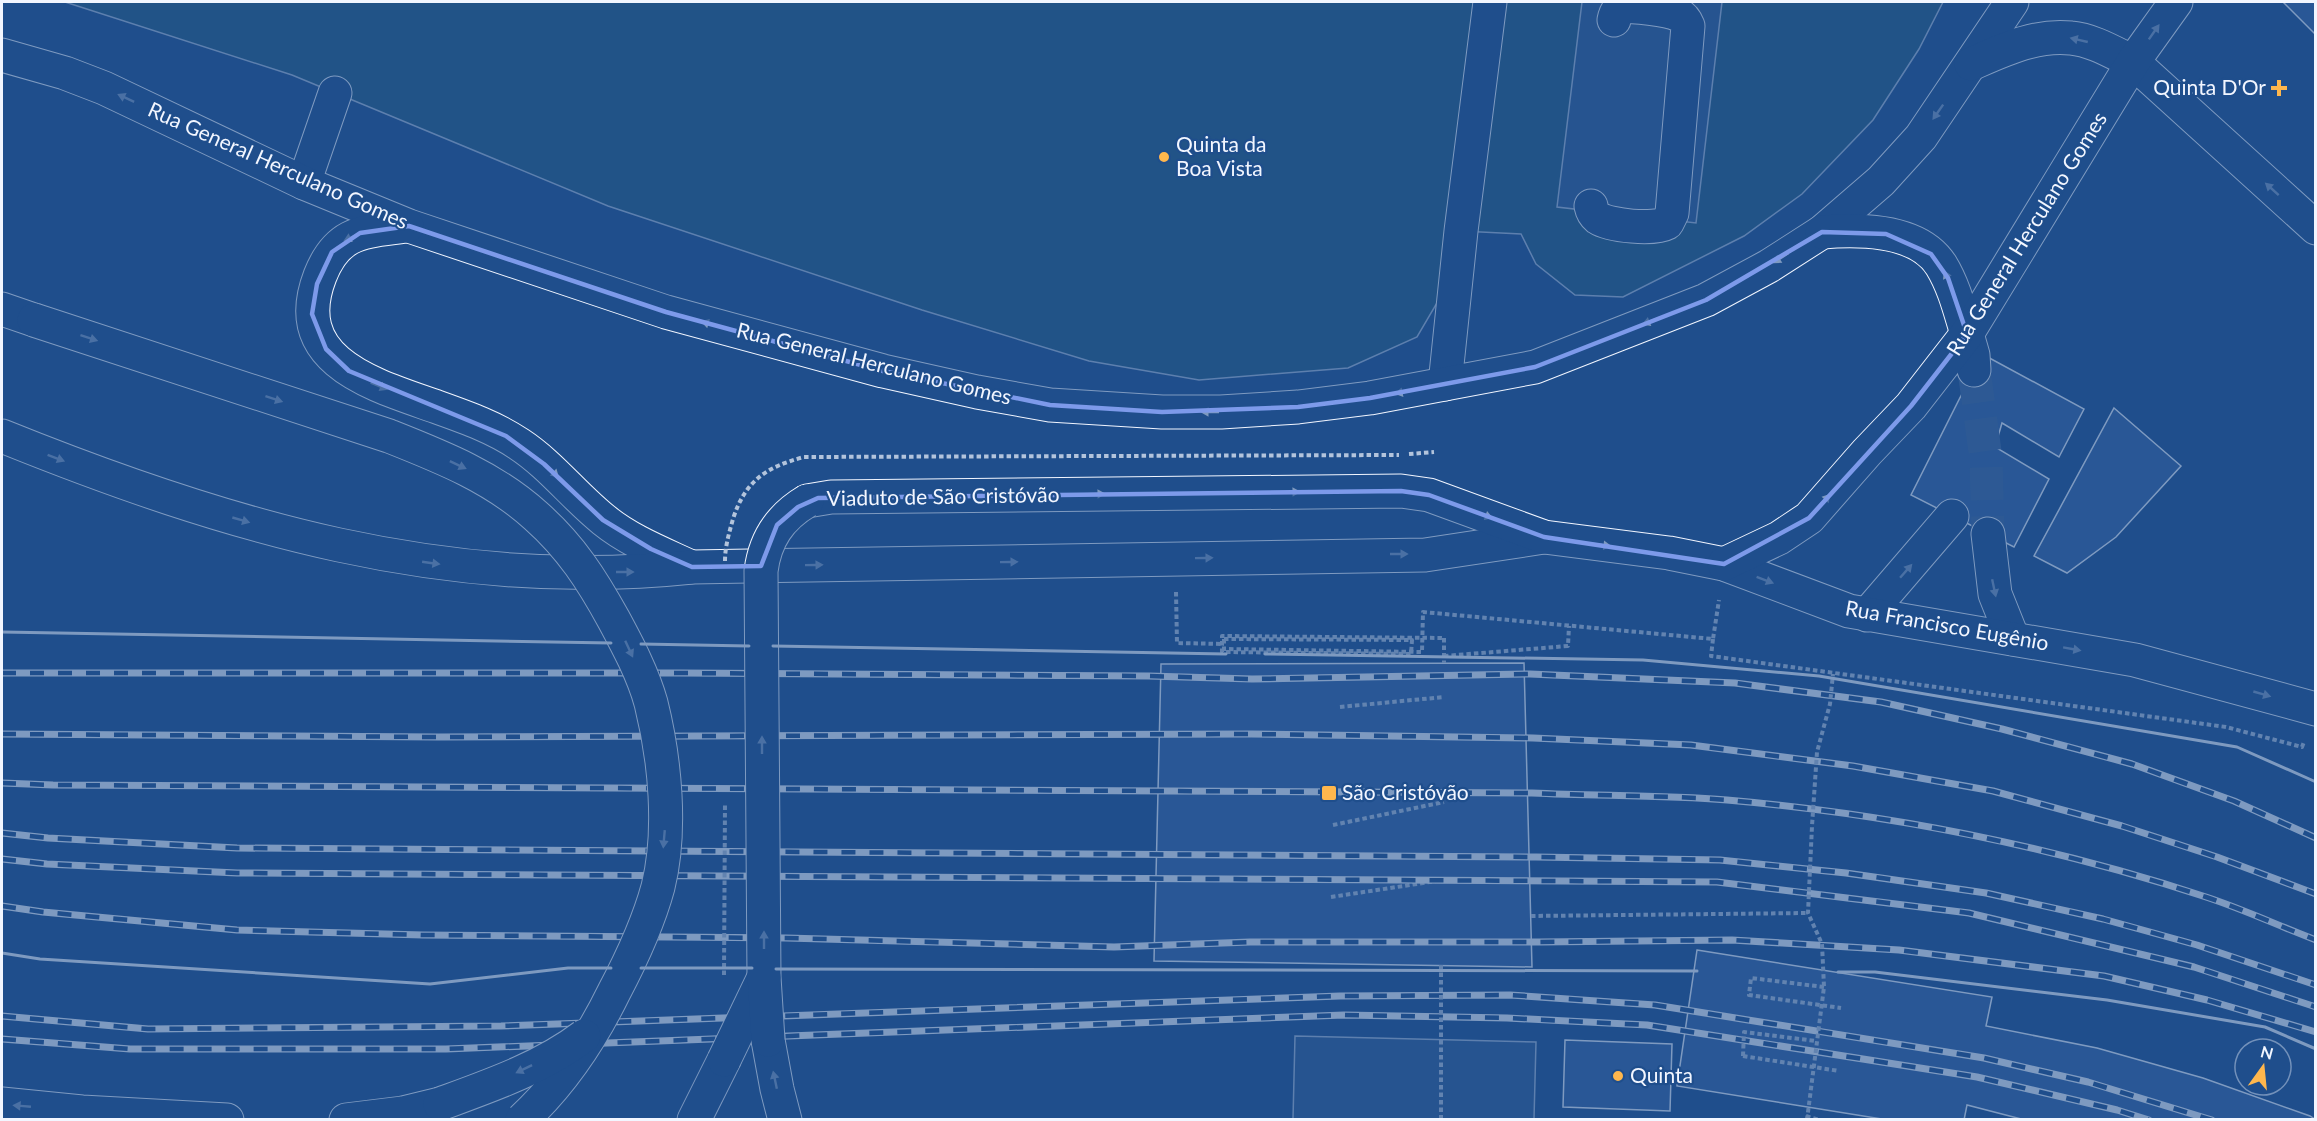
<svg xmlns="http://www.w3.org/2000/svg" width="2317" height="1121" viewBox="0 0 2317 1121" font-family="Lato,sans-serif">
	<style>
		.green { fill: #245a82; stroke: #a8bbd7; stroke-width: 1.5 }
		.parking { fill: #305b95; stroke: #a8bbd7; stroke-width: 1.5 }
		.building { fill: #3563a3; stroke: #f2f6ff; stroke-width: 1.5 }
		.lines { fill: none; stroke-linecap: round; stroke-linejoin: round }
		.minor-tunnel { stroke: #3f679d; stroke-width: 33; stroke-dasharray: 33 16; stroke-linecap: butt }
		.minor-casing { stroke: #f2f6ff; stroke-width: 35 }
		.major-casing { stroke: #f2f6ff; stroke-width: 35 }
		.path { stroke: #b3c4dc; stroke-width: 4; stroke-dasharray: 4.5 3; stroke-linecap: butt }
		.minor { stroke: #1f4e8c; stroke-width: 33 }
		.major { stroke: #1f4e8c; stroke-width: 33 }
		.rail-casing { stroke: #f2f6ff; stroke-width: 7 }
		.rail { stroke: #1f4e8c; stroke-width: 4.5; stroke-dasharray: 14; stroke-linecap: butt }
		.minor-bridge-casing { stroke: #f2f6ff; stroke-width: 35; stroke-linecap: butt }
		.major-bridge-casing { stroke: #f2f6ff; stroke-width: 35; stroke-linecap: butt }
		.path-bridge { stroke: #b3c4dc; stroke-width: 4; stroke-dasharray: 4.5 3; stroke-linecap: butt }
		.minor-bridge { stroke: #1f4e8c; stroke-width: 33 }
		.major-bridge { stroke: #1f4e8c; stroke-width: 33 }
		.wall { stroke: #f2f6ff; stroke-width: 3 }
		.oneway { fill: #7e9ac0 }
		.marked { fill: none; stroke: #7d9aea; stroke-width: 4.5; stroke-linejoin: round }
		.poi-dot { fill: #ffb74d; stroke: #1f4e8c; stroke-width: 2 }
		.labels { text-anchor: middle; stroke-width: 4.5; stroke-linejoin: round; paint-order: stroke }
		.poi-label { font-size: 21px; fill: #f2f6ff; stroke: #1f4e8c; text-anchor: start }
		.street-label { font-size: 21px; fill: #f2f6ff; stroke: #1f4e8c }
	</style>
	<rect width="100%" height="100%" fill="#1f4e8c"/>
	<path class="green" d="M 65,2 L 1943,2 L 1919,49 L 1873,120 L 1802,194 L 1744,236 L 1623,297 L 1575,295 L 1536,264 L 1521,234 L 1461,231 L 1444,291 L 1417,337 L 1348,368 L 1199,380 L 1089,361 L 922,310 L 608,206 L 292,75 Z"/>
	<g class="parking">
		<path d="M 1582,2 L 1722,2 L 1696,223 L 1557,207 Z"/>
		<path d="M 1295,1036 L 1536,1042 L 1534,1119 L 1293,1119 Z"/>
	</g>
	<g class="building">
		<path d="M 2283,2 L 2316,2 L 2316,35 Z"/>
		<path d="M 1982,354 L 2084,409 L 2059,457 L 2002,423 L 1995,447 L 2049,479 L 2014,547 L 1911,495 Z"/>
		<path d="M 2114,408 L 2181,466 L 2116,537 L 2067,573 L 2034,556 Z"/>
		<path d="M 1524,663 L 1532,967 L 1154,961 L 1161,664 Z"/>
		<path d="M 1697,950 L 1992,997 L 1986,1026 L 2097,1048 L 2203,1078 L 2310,1116 L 2316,1120 L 2025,1120 L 1967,1105 L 1964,1120 L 1888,1120 L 1677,1086 Z"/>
		<path d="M 1565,1040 L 1672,1044 L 1670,1111 L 1563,1107 Z"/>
	</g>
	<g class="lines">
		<path class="minor-tunnel" d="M 1974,370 L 1986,459 L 1988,534"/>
		<defs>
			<g id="minor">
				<path d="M 304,183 L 335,93"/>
				<path d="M 1591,206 C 1592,211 1593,214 1598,218 C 1610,226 1654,230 1667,223 L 1672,213 L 1688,26 C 1686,21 1684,17 1679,15 C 1671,11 1629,4 1621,8 C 1617,10 1615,15 1614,20"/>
				<path d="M 1967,334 L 1973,355 L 1974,370"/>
				<path d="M 1445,384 L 1461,231 L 1490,2"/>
				<path d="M 1988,534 L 1995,594 L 2013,639"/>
				<path d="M 1867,615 L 1952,516"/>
				<path d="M 694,1120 L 724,1060"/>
			</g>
			<g id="major">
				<path d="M 2,55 L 65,73 L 104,88 L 304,183 L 409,226 L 666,312 L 883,371 L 977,392 L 1050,405 L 1162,412 L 1221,412 L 1298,407 L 1370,398 L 1535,367 L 1706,300 L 1769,266 L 1822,232 L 1881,181 L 1921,137 L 2012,2"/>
				<path d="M 1971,64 C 2003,50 2036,34 2071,38 C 2093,40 2114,53 2133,62 L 2316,228"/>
				<path d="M 407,226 C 364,232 338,230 320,276 C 287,362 375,385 437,407 C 465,417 494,427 519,444 C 551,465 574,496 604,520 C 630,541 661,553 691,567"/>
				<path d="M 1822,232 C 1860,229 1918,229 1941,265 C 1954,286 1960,311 1967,334"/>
				<path d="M 2,309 L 34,320"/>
				<path d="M 2,436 C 225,526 448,593 692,567 L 1425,555 L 1544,537"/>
				<path d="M 807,501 L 831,497 L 1401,491 L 1429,495 L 1544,537 L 1669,553 L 1724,564 L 1849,611 L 2135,660 L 2316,709"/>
				<path d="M 1724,564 L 1779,538 L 1809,518 L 1867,452 L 1911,406 L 1967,334 L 2133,62 L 2176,2"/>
				<path d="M 768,1040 L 777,1089 L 785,1120"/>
				<path d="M 2,1104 L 82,1112 L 227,1120"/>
				<path d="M 346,1120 L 403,1113 L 440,1104"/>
			</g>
		</defs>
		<use href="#minor" class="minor-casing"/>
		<use href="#major" class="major-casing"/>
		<g class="path">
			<path d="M 1409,454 L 1434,452"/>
			<path d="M 1176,592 L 1177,643 L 1224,644"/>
			<path d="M 1444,638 L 1444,663"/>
			<path d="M 1224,639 L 1224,649 L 1422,652 L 1423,612 L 1713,639 L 1719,600"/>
			<path d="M 1713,639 L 1711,656 L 2226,727 L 2302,747 L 2304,742"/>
			<path d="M 1444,656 L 1568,646 L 1569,626"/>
			<path d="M 1340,707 L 1444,697"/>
			<path d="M 1333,825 L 1444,802"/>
			<path d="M 1331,897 L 1443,880"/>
			<path d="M 1531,916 L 1808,913"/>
			<path d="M 1824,987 L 1751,978 L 1749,995 L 1841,1008"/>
			<path d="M 1743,1056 L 1839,1071"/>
			<path d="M 1806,1116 L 1819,1120"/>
		</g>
		<use href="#minor" class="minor"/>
		<use href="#major" class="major"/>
		<defs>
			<g id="rail">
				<path d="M 2,673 L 680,673 L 1149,676 L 1252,679 L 1530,674 L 1735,683 L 1881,702 L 2002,729 L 2132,764 L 2234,801 L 2316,838"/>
				<path d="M 2,734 L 438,737 L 1251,734 L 1533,738 L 1691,745 L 1853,766 L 1993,791 L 2122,826 L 2217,857 L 2316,894"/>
				<path d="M 2,783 L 53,785 L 1532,793 C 1597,796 1662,795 1727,800 C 1889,814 2051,846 2206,897 C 2243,909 2279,926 2316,940"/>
				<path d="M 2,833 L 48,838 L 237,848 L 1536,857 L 1720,860 L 1846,873 L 1986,893 L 2103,919 L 2197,945 L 2316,985"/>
				<path d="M 2,859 L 47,864 L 237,873 L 1717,882 L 1969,913 L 2194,967 L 2316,1007"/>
				<path d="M 2,906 L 43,912 L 237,930 L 423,935 L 786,938 L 1114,947 L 1250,942 L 1540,942 L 1732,940 L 1899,950 L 2104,976 L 2207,1000 L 2316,1032"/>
				<path d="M 2,1016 L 148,1029 L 501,1026 L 1340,996 L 1510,995 L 1655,1005 L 1984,1058 L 2088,1082 L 2212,1120"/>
				<path d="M 2,1039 L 130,1049 L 446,1049 L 1344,1015 L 1507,1018 L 1647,1025 L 1977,1077 L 2117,1110 L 2149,1120"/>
			</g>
		</defs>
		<use href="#rail" class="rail-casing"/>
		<use href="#rail" class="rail"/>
		<defs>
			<path id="minor-bridge" d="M 724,1060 L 764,977"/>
			<g id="major-bridge">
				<path d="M 34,320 L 389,436 C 442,457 493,477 536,516 C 571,547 592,580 614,620 C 628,646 643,674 651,703 C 665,759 672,831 658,887 C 648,924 632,958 614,992 C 591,1039 561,1084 522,1120"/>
				<path d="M 768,1040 L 764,977 L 761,571 C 765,539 780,517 807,501"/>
				<path d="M 440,1104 C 489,1086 542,1068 584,1036"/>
			</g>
		</defs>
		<use href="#minor-bridge" class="minor-bridge-casing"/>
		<use href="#major-bridge" class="major-bridge-casing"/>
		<g class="path-bridge">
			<path d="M 725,561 C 725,547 729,533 733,519 C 745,481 766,467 804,457 L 1399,455"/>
			<path d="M 1224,639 L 1412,640 L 1411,654 L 1222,652 L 1222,636 L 1444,638"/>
			<path d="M 1441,965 L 1441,1120"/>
			<path d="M 724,975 L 725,803"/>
			<path d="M 1743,1056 L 1744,1032 L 1816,1041"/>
			<path d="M 1807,1120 L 1824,987 L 1822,944 L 1808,913 L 1812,826 L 1817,752 L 1830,704 L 1833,674"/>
		</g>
		<use href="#minor-bridge" class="minor-bridge"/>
		<use href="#major-bridge" class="major-bridge"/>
		<g class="wall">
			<path d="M 2,632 L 611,643"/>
			<path d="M 641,644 L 749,646"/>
			<path d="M 773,646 L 1226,654"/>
			<path d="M 1265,654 L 1643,660 L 1819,676 L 2237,747 L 2316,782"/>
			<path d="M 2,953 L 40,959 L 430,984 L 568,968 L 611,968"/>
			<path d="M 641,968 L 752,968"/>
			<path d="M 776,969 L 1697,971"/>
			<path d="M 1838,972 L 1875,972 L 2107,1000 L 2265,1027 L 2316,1049"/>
		</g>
	</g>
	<defs><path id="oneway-solid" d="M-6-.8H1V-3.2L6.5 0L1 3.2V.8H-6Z" transform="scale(1.5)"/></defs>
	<g class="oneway">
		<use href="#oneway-solid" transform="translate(2154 32) rotate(-55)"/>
		<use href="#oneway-solid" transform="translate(2079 40) rotate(-167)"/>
		<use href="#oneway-solid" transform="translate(126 98) rotate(-155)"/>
		<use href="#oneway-solid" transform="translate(1938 112) rotate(125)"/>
		<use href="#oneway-solid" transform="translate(2272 189) rotate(-138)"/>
		<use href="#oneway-solid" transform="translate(352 237) rotate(154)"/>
		<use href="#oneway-solid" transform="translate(1781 258) rotate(147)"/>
		<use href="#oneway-solid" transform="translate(1948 279) rotate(-115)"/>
		<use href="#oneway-solid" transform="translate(1651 321) rotate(159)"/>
		<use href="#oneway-solid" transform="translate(710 324) rotate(-164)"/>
		<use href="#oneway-solid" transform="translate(89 338) rotate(18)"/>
		<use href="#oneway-solid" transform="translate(379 386) rotate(22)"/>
		<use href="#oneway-solid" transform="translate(1404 392) rotate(169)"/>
		<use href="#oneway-solid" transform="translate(274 399) rotate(18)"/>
		<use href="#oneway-solid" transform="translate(1210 412) rotate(180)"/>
		<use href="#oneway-solid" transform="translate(56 458) rotate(21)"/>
		<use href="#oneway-solid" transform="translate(458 465) rotate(25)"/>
		<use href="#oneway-solid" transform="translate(552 471) rotate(44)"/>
		<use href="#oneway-solid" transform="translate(1291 492) rotate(-1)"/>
		<use href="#oneway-solid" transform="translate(1096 494) rotate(-1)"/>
		<use href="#oneway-solid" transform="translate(1824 501) rotate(-47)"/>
		<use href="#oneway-solid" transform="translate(1484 515) rotate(20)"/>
		<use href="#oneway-solid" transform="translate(241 520) rotate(16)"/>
		<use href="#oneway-solid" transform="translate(1602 545) rotate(7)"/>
		<use href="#oneway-solid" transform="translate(1399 554)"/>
		<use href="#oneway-solid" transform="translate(1204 558) rotate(-1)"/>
		<use href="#oneway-solid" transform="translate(1009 562) rotate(-1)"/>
		<use href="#oneway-solid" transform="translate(431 563) rotate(8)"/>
		<use href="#oneway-solid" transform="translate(814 565) rotate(-1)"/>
		<use href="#oneway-solid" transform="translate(1906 571) rotate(-49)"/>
		<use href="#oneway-solid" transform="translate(625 572)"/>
		<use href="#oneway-solid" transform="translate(1765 580) rotate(21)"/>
		<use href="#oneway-solid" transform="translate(1994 588) rotate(78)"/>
		<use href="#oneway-solid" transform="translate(629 649) rotate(65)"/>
		<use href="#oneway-solid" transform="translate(2072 649) rotate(10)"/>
		<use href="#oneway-solid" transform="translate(2262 694) rotate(16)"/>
		<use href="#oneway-solid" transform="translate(762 745) rotate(-90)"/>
		<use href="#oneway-solid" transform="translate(664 839) rotate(95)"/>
		<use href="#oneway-solid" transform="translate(764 940) rotate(-90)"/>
		<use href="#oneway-solid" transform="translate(524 1069) rotate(154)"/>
		<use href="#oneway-solid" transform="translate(775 1080) rotate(-102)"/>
		<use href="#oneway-solid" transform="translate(22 1106) rotate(-175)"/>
	</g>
	<path d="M0 0H2317V1121H0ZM 409,226 L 666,312 L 883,371 L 1050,405 L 1162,412 L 1298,407 L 1370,398 L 1535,367 L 1706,300 L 1822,232 L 1886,234 L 1931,254 L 1948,278 L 1967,334 L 1911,406 L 1809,518 L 1724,564 L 1544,537 L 1429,495 L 1401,491 L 818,498 L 798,507 L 777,525 L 761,566 L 692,567 L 651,549 L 603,520 L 544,464 L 506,436 L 349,371 L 326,349 L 312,314 L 317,284 L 332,252 L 360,233 Z" fill="#1f4e8c" fill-opacity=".55" fill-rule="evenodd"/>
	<path class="marked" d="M 409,226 L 666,312 L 883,371 L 1050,405 L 1162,412 L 1298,407 L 1370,398 L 1535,367 L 1706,300 L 1822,232 L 1886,234 L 1931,254 L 1948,278 L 1967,334 L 1911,406 L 1809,518 L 1724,564 L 1544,537 L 1429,495 L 1401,491 L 818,498 L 798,507 L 777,525 L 761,566 L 692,567 L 651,549 L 603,520 L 544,464 L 506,436 L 349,371 L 326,349 L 312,314 L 317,284 L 332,252 L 360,233 Z"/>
	<g class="poi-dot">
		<path d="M2276 79h6v6h6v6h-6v6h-6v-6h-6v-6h6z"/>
		<circle cx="1164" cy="157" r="6"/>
		<rect x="1321" y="785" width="16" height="16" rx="3"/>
		<circle cx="1618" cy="1076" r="6"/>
	</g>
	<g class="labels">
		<g class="poi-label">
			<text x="2266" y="95" text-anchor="end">Quinta D'Or</text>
			<text x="1176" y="152">Quinta da<tspan x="1176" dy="24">Boa Vista</tspan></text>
			<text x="1342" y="800">São Cristóvão</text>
			<text x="1630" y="1083">Quinta</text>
		</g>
		<g class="street-label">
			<text transform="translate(278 166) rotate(24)" y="7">Rua General Herculano Gomes</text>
			<text transform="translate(2027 234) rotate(-58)" y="7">Rua General Herculano Gomes</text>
			<text transform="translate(874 364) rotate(14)" y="7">Rua General Herculano Gomes</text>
			<text transform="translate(943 497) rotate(-1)" y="7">Viaduto de São Cristóvão</text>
			<text transform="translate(1947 626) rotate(10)" y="7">Rua Francisco Eugênio</text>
		</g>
	</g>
	<rect width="2317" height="1121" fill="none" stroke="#f2f6ff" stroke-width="6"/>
	<g transform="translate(2263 1067) rotate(15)"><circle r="28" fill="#1f4e8c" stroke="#7391ba" stroke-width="1.5"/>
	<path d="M0-4.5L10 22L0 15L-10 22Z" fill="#ffb74d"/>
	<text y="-9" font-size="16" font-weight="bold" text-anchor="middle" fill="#f2f6ff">N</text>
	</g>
</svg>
